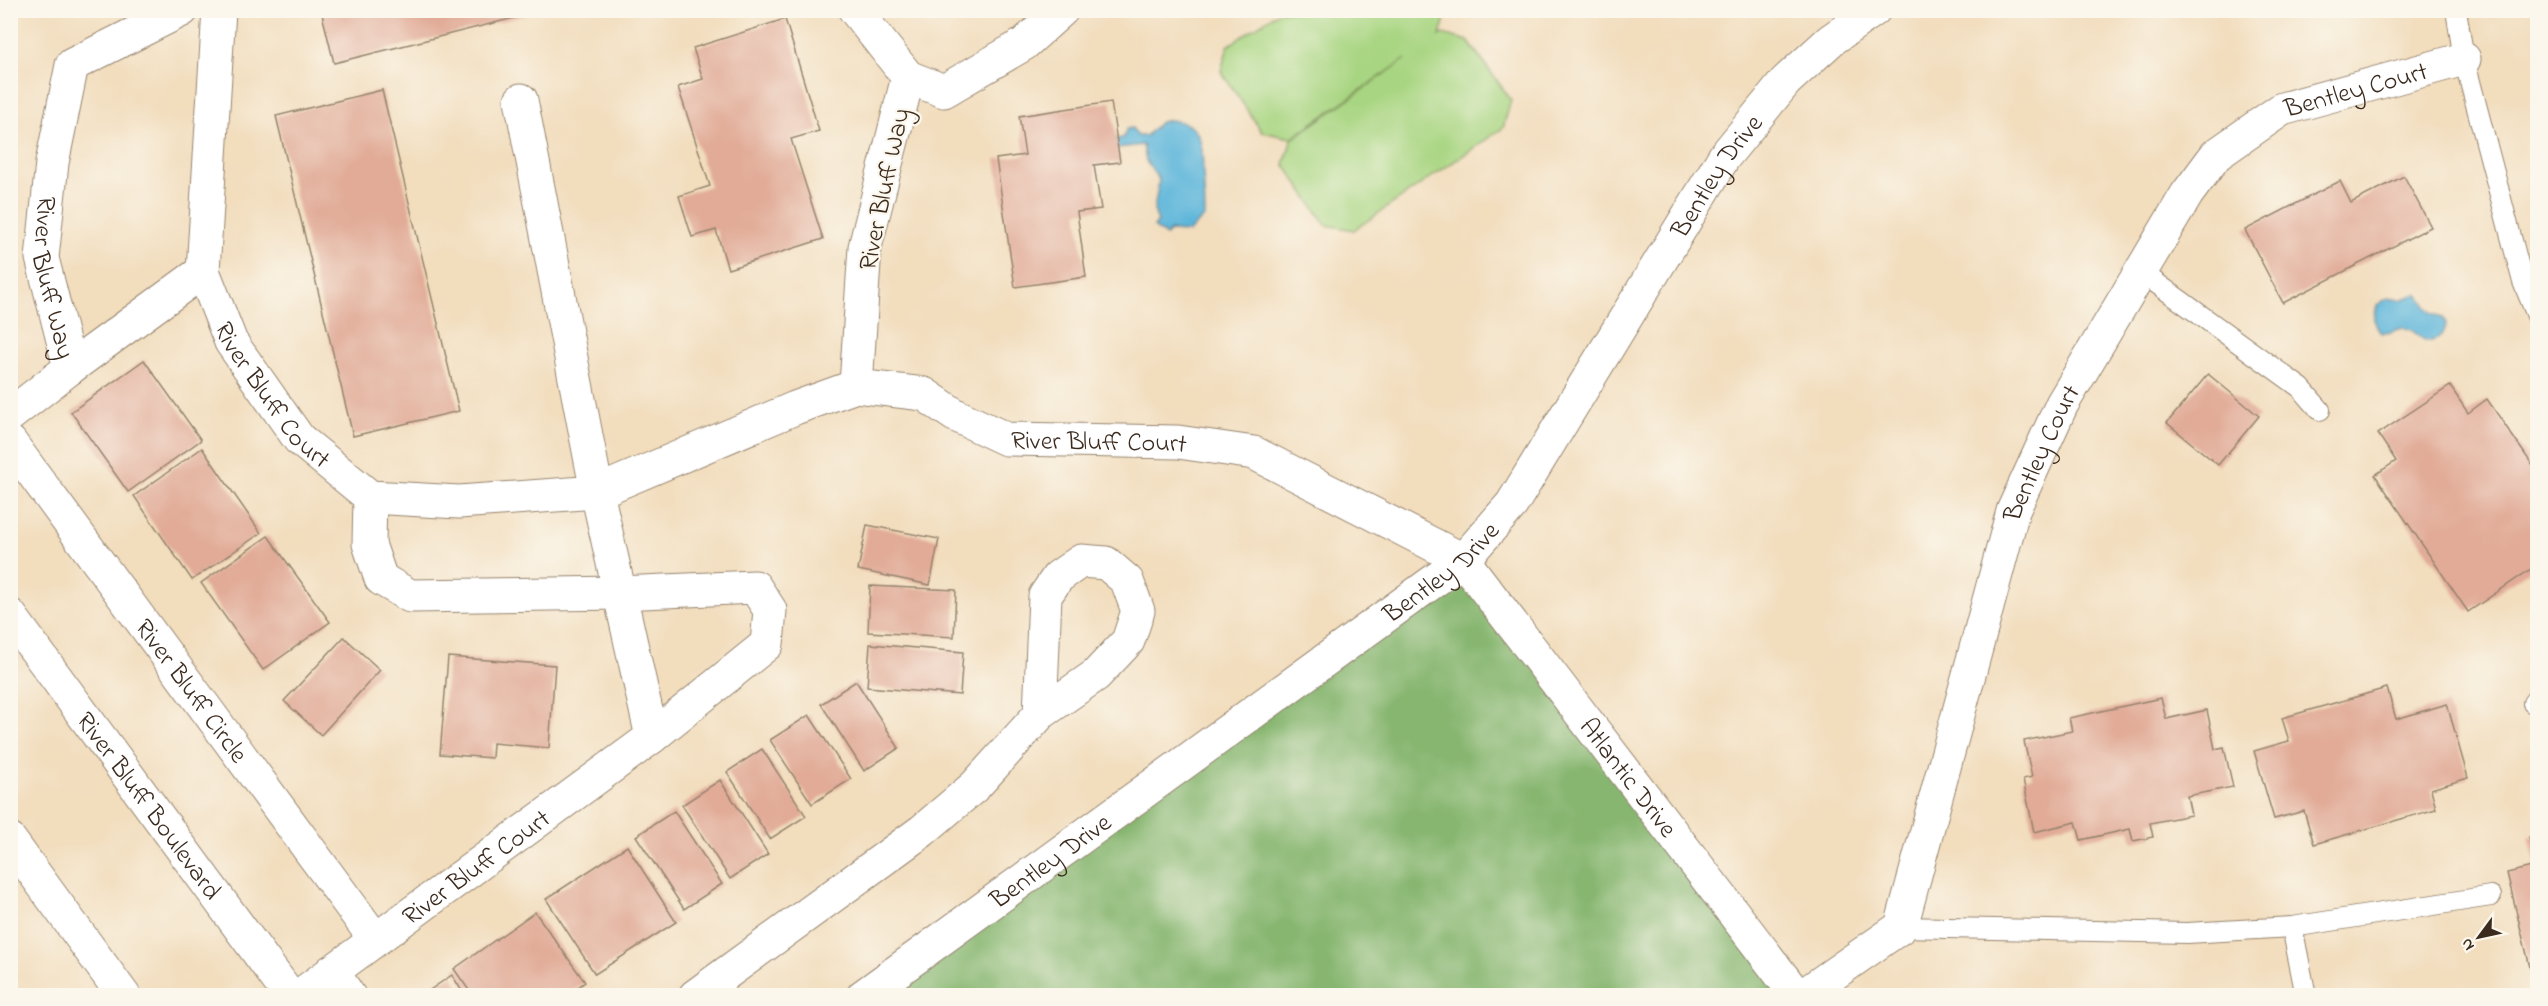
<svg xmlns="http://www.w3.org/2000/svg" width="2548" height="1006" viewBox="0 0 2548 1006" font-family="'Indie Flower',sans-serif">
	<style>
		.green { fill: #a8d581; stroke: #728050; stroke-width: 1.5 }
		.forest { fill: #86b66f; stroke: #607046; stroke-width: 1.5 }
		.water { fill: #5cb5da; stroke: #4c707c; stroke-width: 1.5 }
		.building { fill: #e1ab97 }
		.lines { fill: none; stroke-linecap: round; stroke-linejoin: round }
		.lane-casing { stroke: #96846e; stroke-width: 22 }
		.street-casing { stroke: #96846e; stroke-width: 35 }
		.lane { stroke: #fff; stroke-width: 20 }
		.street { stroke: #fff; stroke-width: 33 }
		.labels { text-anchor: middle; stroke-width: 4.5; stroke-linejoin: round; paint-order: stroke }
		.street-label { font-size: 26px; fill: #3b2a1e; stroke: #fbf7ec }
	</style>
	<rect width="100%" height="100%" fill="#fbf7ec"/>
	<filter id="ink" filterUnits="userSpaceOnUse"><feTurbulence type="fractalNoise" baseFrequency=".0167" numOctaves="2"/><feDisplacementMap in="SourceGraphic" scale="12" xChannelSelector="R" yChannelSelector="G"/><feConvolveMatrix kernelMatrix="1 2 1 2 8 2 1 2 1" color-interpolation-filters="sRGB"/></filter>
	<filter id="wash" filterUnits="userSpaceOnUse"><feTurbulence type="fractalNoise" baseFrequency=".008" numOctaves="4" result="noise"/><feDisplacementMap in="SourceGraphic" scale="24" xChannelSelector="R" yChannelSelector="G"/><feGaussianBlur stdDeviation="1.35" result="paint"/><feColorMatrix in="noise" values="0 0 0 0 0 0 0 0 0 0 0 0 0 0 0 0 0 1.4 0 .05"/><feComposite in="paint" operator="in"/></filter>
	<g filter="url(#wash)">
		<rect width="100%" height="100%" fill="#f2ddbd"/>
		<path class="green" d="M 1280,11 L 1447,11 L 1440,36 L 1443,34 L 1468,41 L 1511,100 L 1503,128 L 1354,230 L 1326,225 L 1284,164 L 1292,139 L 1406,59 L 1291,138 L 1262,132 L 1221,71 L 1228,46 Z"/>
		<path class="forest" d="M 1463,560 L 1797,996 L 863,996 Z"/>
		<g class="water">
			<path d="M 1168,120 C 1204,122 1202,144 1203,174 C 1204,188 1205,202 1205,216 L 1189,232 L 1170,231 L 1166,236 L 1154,227 L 1158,222 L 1154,210 L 1159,180 L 1146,161 L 1143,145 L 1117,148 L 1116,139 L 1123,138 L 1127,129 L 1132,128 L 1138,136 L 1146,136 L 1159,123 Z"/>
			<path d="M 2417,294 C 2423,298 2424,306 2430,311 C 2437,316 2443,315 2446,324 C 2445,330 2444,333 2439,337 C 2423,350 2417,327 2404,328 C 2394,329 2391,335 2380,332 L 2374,320 L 2377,305 L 2388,298 L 2400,300 Z"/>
		</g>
		<g id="blocks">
			<g class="building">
				<path d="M 321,10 L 542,10 L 542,11 L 334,63 Z"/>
				<path d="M 785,19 L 819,131 L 791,139 L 823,239 L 728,269 L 716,230 L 692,237 L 679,196 L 710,186 L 678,87 L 703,79 L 693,48 Z"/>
				<path d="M 382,90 L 459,411 L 353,436 L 276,116 Z"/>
				<path d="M 1111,102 L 1120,162 L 1094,165 L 1101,209 L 1077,212 L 1086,277 L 1015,287 L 996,159 L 1025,155 L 1019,116 Z"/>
				<path d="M 2404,176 L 2431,227 L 2283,303 L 2245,230 L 2340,181 L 2351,203 Z"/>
				<path d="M 144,360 L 201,440 L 128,492 L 71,412 Z"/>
				<path d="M 2208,374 L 2259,416 L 2218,465 L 2167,423 Z"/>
				<path d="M 2450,386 L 2468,413 L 2487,399 L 2538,473 L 2538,564 L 2468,612 L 2375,475 L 2396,461 L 2378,434 Z"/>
				<path d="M 202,448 L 261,533 L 192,580 L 134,496 Z"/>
				<path d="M 867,525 L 939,539 L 930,585 L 858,570 Z"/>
				<path d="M 268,536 L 330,622 L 263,670 L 201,583 Z"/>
				<path d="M 870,586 L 956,590 L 954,637 L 868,632 Z"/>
				<path d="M 344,637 L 380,670 L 321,735 L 284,701 Z"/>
				<path d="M 870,644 L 963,652 L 960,695 L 867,687 Z"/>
				<path d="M 448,657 L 555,665 L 549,748 L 493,743 L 492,758 L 440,754 Z"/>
				<path d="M 856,681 L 899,748 L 864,771 L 821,704 Z"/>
				<path d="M 2387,688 L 2396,719 L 2447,704 L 2468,778 L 2431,789 L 2436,809 L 2314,844 L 2304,811 L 2274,819 L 2254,751 L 2289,741 L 2282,718 Z"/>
				<path d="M 2161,698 L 2166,719 L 2207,710 L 2215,749 L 2224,747 L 2233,787 L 2187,796 L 2191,815 L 2150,823 L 2153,837 L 2133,841 L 2130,829 L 2081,840 L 2076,822 L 2034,832 L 2023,779 L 2032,777 L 2024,741 L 2072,731 L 2069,718 Z"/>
				<path d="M 809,715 L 851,779 L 812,804 L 770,740 Z"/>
				<path d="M 762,749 L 806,816 L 770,839 L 727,772 Z"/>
				<path d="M 720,780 L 768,854 L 730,879 L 682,805 Z"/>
				<path d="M 674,811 L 722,884 L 684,909 L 636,836 Z"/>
				<path d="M 2538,835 L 2538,996 L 2537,996 L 2507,873 L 2536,866 L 2529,837 Z"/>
				<path d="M 627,846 L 676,922 L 595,974 L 546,899 Z"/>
				<path d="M 535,912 L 585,982 L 565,996 L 473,996 L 454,969 Z"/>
				<path d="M 452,975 L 465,996 L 421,996 Z"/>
			</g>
		</g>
	</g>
	<g filter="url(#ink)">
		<use href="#blocks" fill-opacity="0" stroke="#96846e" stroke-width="1.5"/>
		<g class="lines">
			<defs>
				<g id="lane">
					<path d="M 2456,10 L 2464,59 L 2523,282 L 2538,318"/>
					<path d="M 2141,272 L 2301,388 L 2320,410"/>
					<path d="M 2533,703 L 2538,697"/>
					<path d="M 1901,927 L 2187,933 L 2292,927 L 2491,896"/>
					<path d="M 2292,927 L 2306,996"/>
				</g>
				<g id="street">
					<path id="s1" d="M 182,10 L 72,65 L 52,163 L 42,258 L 70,368 L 203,271"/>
					<path id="s2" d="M 219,10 L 203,271 L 231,342 L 299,439 L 370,497 L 459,502 L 597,492 L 521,100"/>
					<path d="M 855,10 L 908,77 L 865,247 L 856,386"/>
					<path d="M 908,77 L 944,91 L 1024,44 L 1062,10"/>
					<path d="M 10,415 L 70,368"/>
					<path id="s3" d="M 10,442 L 375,939"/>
					<path d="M 370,497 L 369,544 L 381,579 L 410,596 L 620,593 L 755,587 L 770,610 L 767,644 L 652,737"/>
					<path id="s4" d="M 10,615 L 290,996"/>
					<path d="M 10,840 L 124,996"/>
					<path d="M 332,971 L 349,996"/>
					<path id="s5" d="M 299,996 L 652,737 L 597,492 L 795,408 L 856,386 L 924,394 L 955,415 L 1006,439 L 1178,442 L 1254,453 L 1463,560 L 1797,996"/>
					<path d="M 695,996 L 922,831 L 975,786 L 1040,714 L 1096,675 L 1128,641 L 1138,611 L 1127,581 L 1106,563 L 1081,561 L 1058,577 L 1045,596 L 1040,714"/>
					<path id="s6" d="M 863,996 L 1463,560 L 1512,504 L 1724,157 L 1786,81 L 1831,40 L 1874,10"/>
					<path id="s7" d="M 1802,996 L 1901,927 L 2013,511 L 2062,404 L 2187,194 L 2216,155 L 2282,109 L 2464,59"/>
				</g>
			</defs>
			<use href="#lane" class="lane-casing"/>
			<use href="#street" class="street-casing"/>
			<use href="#lane" class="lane"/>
			<use href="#street" class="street"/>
		</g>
	</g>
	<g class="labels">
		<g class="street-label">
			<text dy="9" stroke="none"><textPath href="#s7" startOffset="1119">Bentley Court</textPath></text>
			<text dy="9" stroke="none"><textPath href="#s6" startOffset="1203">Bentley Drive</textPath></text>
			<text transform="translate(883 189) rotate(-78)" y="9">River Bluff Way</text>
			<text dy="9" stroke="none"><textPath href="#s1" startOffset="339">River Bluff Way</textPath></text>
			<text dy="9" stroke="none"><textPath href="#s2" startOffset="405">River Bluff Court</textPath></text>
			<text dy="9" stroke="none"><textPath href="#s5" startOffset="1224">River Bluff Court</textPath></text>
			<text dy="9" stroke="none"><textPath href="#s7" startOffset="616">Bentley Court</textPath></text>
			<text dy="9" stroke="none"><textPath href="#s6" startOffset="717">Bentley Drive</textPath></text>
			<text dy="9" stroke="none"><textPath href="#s3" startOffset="308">River Bluff Circle</textPath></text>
			<text dy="9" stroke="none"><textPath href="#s5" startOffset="1888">Atlantic Drive</textPath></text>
			<text dy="9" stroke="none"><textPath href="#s4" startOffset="236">River Bluff Boulevard</textPath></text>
			<text dy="9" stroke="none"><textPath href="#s6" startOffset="231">Bentley Drive</textPath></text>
			<text dy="9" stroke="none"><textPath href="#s5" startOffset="219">River Bluff Court</textPath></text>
		</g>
	</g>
	<rect width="2548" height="1006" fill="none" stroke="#fbf7ec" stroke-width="36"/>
	<g transform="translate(2479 937) rotate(237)" stroke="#fbf7ec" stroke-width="4.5" paint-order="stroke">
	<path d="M0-4.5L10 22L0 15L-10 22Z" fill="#3b2a1e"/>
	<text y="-9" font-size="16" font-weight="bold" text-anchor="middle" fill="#3b2a1e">N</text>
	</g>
</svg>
